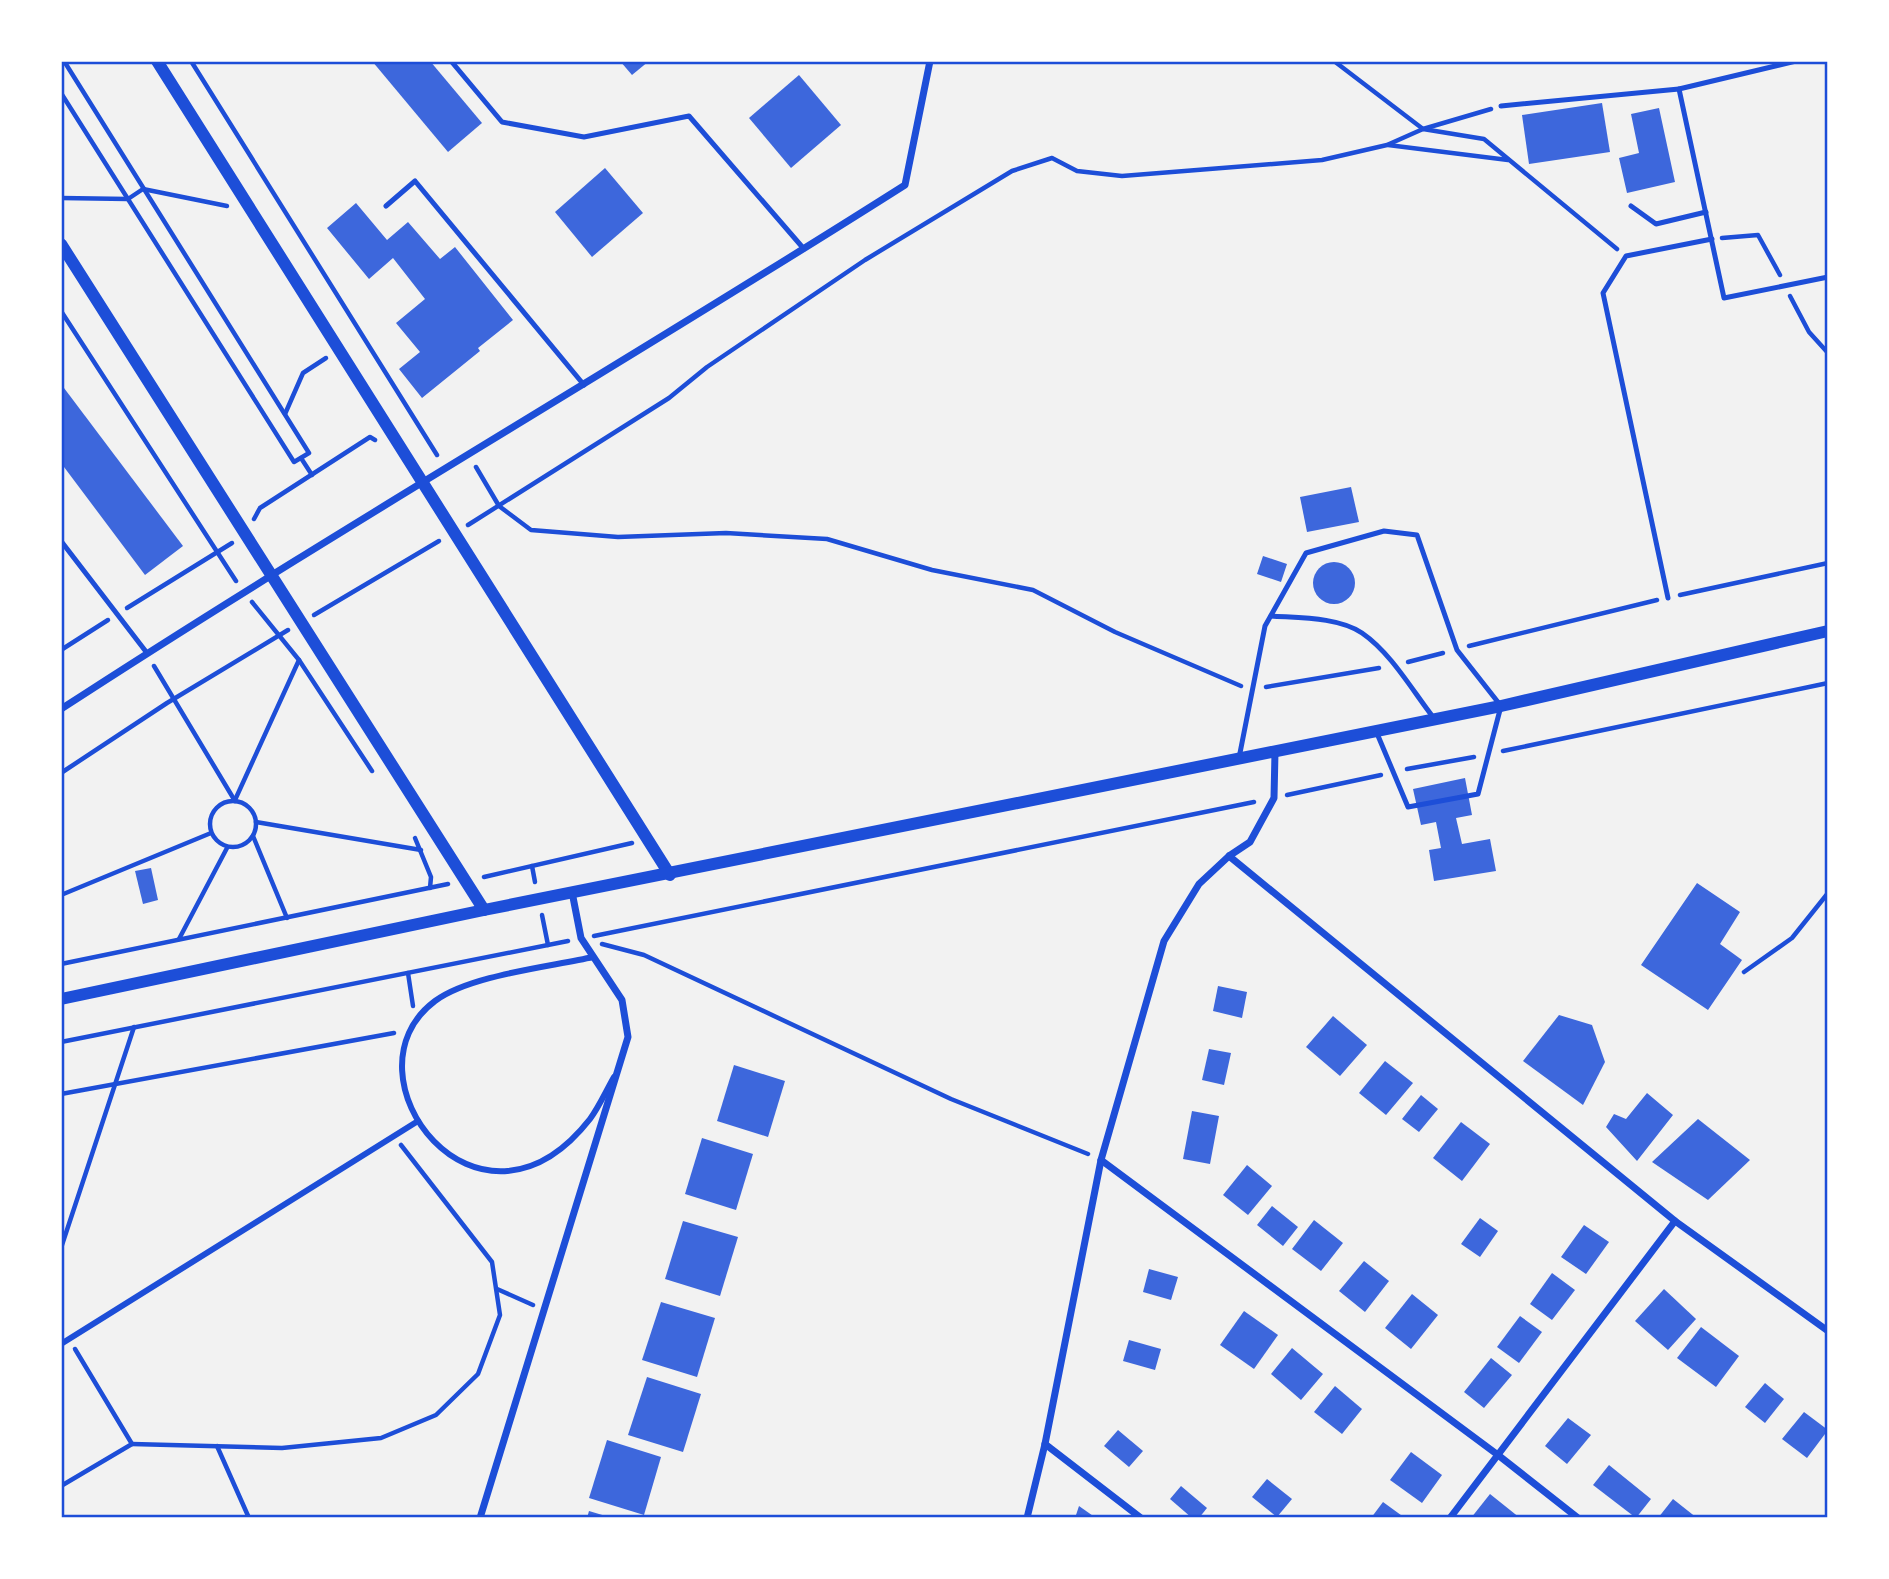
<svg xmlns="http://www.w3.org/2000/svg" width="1889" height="1579" viewBox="0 0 1889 1579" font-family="'Work Sans',sans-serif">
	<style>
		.building { fill: #3d67dc }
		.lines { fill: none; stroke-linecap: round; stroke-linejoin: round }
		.path { stroke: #1d4ed8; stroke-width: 4.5 }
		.service { stroke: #1d4ed8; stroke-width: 5 }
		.pedestrian { stroke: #1d4ed8; stroke-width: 6 }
		.minor { stroke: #1d4ed8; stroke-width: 7 }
		.tertiary { stroke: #1d4ed8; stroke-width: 12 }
		.neatline { fill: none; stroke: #1d4ed8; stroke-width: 2.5 }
	</style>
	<rect width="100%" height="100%" fill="#f2f2f2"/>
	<g class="building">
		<path d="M 372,61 L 430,61 L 482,123 L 448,152 Z"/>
		<path d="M 620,61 L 649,61 L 632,75 Z"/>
		<path d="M 799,75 L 841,125 L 791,168 L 749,118 Z"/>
		<path d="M 1602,103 L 1610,152 L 1529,164 L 1522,115 Z"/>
		<path d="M 1659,108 L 1675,182 L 1627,193 L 1619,158 L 1639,153 L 1631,114 Z"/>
		<path d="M 605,168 L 643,213 L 592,257 L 555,212 Z"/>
		<path d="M 356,203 L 387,240 L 408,222 L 440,259 L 455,247 L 513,320 L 478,348 L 480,351 L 422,398 L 399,369 L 420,352 L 396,323 L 425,299 L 393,258 L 369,279 L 327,228 Z"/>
		<path d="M 61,384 L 183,546 L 145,575 L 61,463 Z"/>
		<path d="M 1351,487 L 1359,522 L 1307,532 L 1300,497 Z"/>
		<path d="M 1263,556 L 1287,564 L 1281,582 L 1257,574 Z"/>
		<circle cx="1334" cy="583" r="21"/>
		<path d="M 1465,778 L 1472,815 L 1456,818 L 1462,844 L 1490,839 L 1496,871 L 1434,881 L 1429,850 L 1441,848 L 1436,822 L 1421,825 L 1413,789 Z"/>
		<path d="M 151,868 L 158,900 L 143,904 L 135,871 Z"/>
		<path d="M 1697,883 L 1740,912 L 1720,944 L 1742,960 L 1708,1010 L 1641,965 Z"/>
		<path d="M 1218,986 L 1247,992 L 1242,1018 L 1213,1011 Z"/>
		<path d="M 1559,1015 L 1592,1025 L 1605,1062 L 1583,1105 L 1523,1061 Z"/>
		<path d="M 1333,1016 L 1367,1045 L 1340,1076 L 1306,1047 Z"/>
		<path d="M 1209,1049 L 1231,1053 L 1224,1085 L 1202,1080 Z"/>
		<path d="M 1385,1061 L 1413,1083 L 1386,1115 L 1359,1093 Z"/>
		<path d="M 734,1065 L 785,1081 L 768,1137 L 717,1121 Z"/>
		<path d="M 1647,1093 L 1673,1115 L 1637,1161 L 1606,1127 L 1614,1114 L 1626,1119 Z"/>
		<path d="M 1421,1095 L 1438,1109 L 1419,1132 L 1402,1119 Z"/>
		<path d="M 1192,1111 L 1219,1116 L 1210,1164 L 1183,1159 Z"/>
		<path d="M 1698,1119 L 1750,1160 L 1708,1200 L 1652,1162 Z"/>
		<path d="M 1461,1122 L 1490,1144 L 1462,1181 L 1433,1158 Z"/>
		<path d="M 702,1138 L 753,1154 L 736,1210 L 685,1194 Z"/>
		<path d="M 1247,1165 L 1272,1186 L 1248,1215 L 1223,1195 Z"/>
		<path d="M 1272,1206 L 1298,1227 L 1283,1246 L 1257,1225 Z"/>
		<path d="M 1480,1218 L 1498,1231 L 1480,1257 L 1461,1244 Z"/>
		<path d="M 1314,1220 L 1343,1243 L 1321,1271 L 1292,1249 Z"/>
		<path d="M 683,1221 L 738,1237 L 720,1296 L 665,1279 Z"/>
		<path d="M 1584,1225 L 1609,1242 L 1586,1274 L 1561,1257 Z"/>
		<path d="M 1364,1261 L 1389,1281 L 1365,1312 L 1339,1291 Z"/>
		<path d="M 1149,1269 L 1178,1277 L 1171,1300 L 1143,1292 Z"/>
		<path d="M 1552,1273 L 1575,1290 L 1552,1320 L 1530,1304 Z"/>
		<path d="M 1664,1289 L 1696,1319 L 1668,1350 L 1635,1321 Z"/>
		<path d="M 1412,1294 L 1438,1315 L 1411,1349 L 1385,1328 Z"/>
		<path d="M 661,1302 L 715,1318 L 697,1377 L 642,1360 Z"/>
		<path d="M 1244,1311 L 1278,1335 L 1254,1369 L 1220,1345 Z"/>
		<path d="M 1520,1316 L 1542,1332 L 1519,1363 L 1497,1347 Z"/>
		<path d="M 1701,1327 L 1739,1356 L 1716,1387 L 1677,1358 Z"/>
		<path d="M 1129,1340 L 1161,1349 L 1155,1370 L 1123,1361 Z"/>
		<path d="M 1292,1348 L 1323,1374 L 1301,1400 L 1271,1374 Z"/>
		<path d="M 1491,1358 L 1512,1375 L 1484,1408 L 1464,1392 Z"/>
		<path d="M 647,1377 L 701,1394 L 683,1452 L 628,1435 Z"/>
		<path d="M 1765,1383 L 1784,1399 L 1765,1423 L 1745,1407 Z"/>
		<path d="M 1335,1386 L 1362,1409 L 1342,1434 L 1314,1412 Z"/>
		<path d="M 1804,1412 L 1828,1430 L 1807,1458 L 1782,1439 Z"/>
		<path d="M 1568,1418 L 1591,1435 L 1567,1464 L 1545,1446 Z"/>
		<path d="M 1118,1430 L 1143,1451 L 1129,1467 L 1104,1446 Z"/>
		<path d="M 607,1440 L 661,1457 L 644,1515 L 589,1498 Z"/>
		<path d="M 1411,1452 L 1442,1475 L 1422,1503 L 1390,1480 Z"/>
		<path d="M 1609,1465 L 1651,1499 L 1636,1518 L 1593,1485 Z"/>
		<path d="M 1267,1479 L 1292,1499 L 1277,1517 L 1252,1497 Z"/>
		<path d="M 1181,1486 L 1207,1508 L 1199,1518 L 1192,1518 L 1170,1499 Z"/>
		<path d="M 1490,1494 L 1520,1518 L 1471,1518 Z"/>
		<path d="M 1673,1499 L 1697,1518 L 1658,1518 Z"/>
		<path d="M 1383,1502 L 1405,1518 L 1371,1518 Z"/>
		<path d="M 1079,1506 L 1096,1518 L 1075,1518 Z"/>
		<path d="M 589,1511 L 609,1517 L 609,1518 L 587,1518 Z"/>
	</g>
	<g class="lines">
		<g class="path">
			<path d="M 191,61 L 437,455"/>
			<path d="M 1334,61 L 1423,129 L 1484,139 L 1617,249"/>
			<path d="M 61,93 L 294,462 L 309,453 L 64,61"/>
			<path d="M 1388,145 L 1508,160"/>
			<path d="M 61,198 L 128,199 L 143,189 L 227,206"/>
			<path d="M 1722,238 L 1758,235 L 1780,275"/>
			<path d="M 1790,296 L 1809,332 L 1828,353"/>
			<path d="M 61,311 L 236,581"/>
			<path d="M 285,414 L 303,373 L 326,358"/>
			<path d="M 301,458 L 312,475"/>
			<path d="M 476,467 L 499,506 L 531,530 L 618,537 L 726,533 L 827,539 L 932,570 L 1033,590 L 1115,632 L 1241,686"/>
			<path d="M 254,519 L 260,508 L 370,437 L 375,440"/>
			<path d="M 468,525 L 669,398 L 707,367 L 865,260 L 1012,171 L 1052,158 L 1077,171 L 1122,176 L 1322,160 L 1387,145 L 1423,129 L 1491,109"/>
			<path d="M 1680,595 L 1828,563"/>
			<path d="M 252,602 L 299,660 L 372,771"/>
			<path d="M 127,608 L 232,543"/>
			<path d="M 314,615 L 439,541"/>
			<path d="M 1469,646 L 1657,600"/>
			<path d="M 61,650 L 108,620"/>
			<path d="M 1408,662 L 1443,653"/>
			<path d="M 154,666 L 235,801"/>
			<path d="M 1266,687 L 1379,668"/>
			<path d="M 1503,751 L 1828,683"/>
			<path d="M 1407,769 L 1474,757"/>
			<path d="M 61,773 L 167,703 L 288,630"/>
			<path d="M 1287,795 L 1381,775"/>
			<path d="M 235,800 L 299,660"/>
			<circle cx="233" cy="824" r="23"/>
			<path d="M 256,822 L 421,850"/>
			<path d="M 253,836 L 287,918"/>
			<path d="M 415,838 L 431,877 L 430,888"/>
			<path d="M 532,866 L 535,882"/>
			<path d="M 484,877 L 632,843"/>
			<path d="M 61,895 L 211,833"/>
			<path d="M 542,915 L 548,945"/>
			<path d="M 594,936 L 1254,802"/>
			<path d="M 179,939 L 227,848"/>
			<path d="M 602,944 L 644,955 L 951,1099 L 1088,1154"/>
			<path d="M 61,964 L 448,884"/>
			<path d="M 1744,972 L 1792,938 L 1828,893"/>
			<path d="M 408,973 L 413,1006"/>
			<path d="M 61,1042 L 568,941"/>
			<path d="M 61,1094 L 394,1033"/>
			<path d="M 61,1248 L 134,1027"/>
			<path d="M 497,1289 L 533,1305"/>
			<path d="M 132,1444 L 282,1448 L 381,1438 L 436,1415 L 478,1374 L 500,1315 L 492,1262 L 401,1145"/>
			<path d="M 217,1446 L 249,1518"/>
			<path d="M 61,1486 L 132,1444 L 75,1349"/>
		</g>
		<g class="service">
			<path d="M 451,61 L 502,122 L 584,137 L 689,116 L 804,249"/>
			<path d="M 1796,61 L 1679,89 L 1724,298 L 1828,277"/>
			<path d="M 1501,106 L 1679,89"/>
			<path d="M 386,206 L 415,181 L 584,385"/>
			<path d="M 1631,206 L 1656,224 L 1706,212"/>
			<path d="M 61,541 L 147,653"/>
			<path d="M 1668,598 L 1603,293 L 1626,256 L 1712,239"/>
			<path d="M 1271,616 C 1299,618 1338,617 1362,633 C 1391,653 1412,690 1433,717"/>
			<path d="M 1239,758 L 1265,626 L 1306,553 L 1384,531 L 1417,535 L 1457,650 L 1501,706 L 1478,794 L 1408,807 L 1376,731"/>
		</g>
		<g class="pedestrian">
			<path d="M 593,957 C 549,967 470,975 435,1001 C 337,1074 478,1262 590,1119 C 599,1107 606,1091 614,1077"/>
			<path d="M 61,1344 L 418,1121"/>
		</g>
		<g class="minor">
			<path d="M 61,709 C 339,528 625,363 905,185 L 930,61"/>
			<path d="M 1229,856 L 1675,1221 L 1828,1331"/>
			<path d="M 1101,1160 L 1498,1455 L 1578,1518"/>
			<path d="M 1045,1444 L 1141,1518"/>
			<path d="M 480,1518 L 628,1037 L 622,1000 L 581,938 L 572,892"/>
			<path d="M 1027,1518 L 1045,1444 L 1101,1160 L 1164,941 L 1199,884 L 1229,856 L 1250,842 L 1274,798 L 1275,752"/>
			<path d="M 1450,1518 L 1675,1221"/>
		</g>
		<g class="tertiary">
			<path d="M 157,61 L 670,875"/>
			<path d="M 61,244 L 484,910"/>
			<path d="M 61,999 L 484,910 L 1501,706 L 1828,631"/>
		</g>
	</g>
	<rect width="1889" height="1579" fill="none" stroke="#ffffff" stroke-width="126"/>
	<rect x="63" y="63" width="1763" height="1453" class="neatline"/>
</svg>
